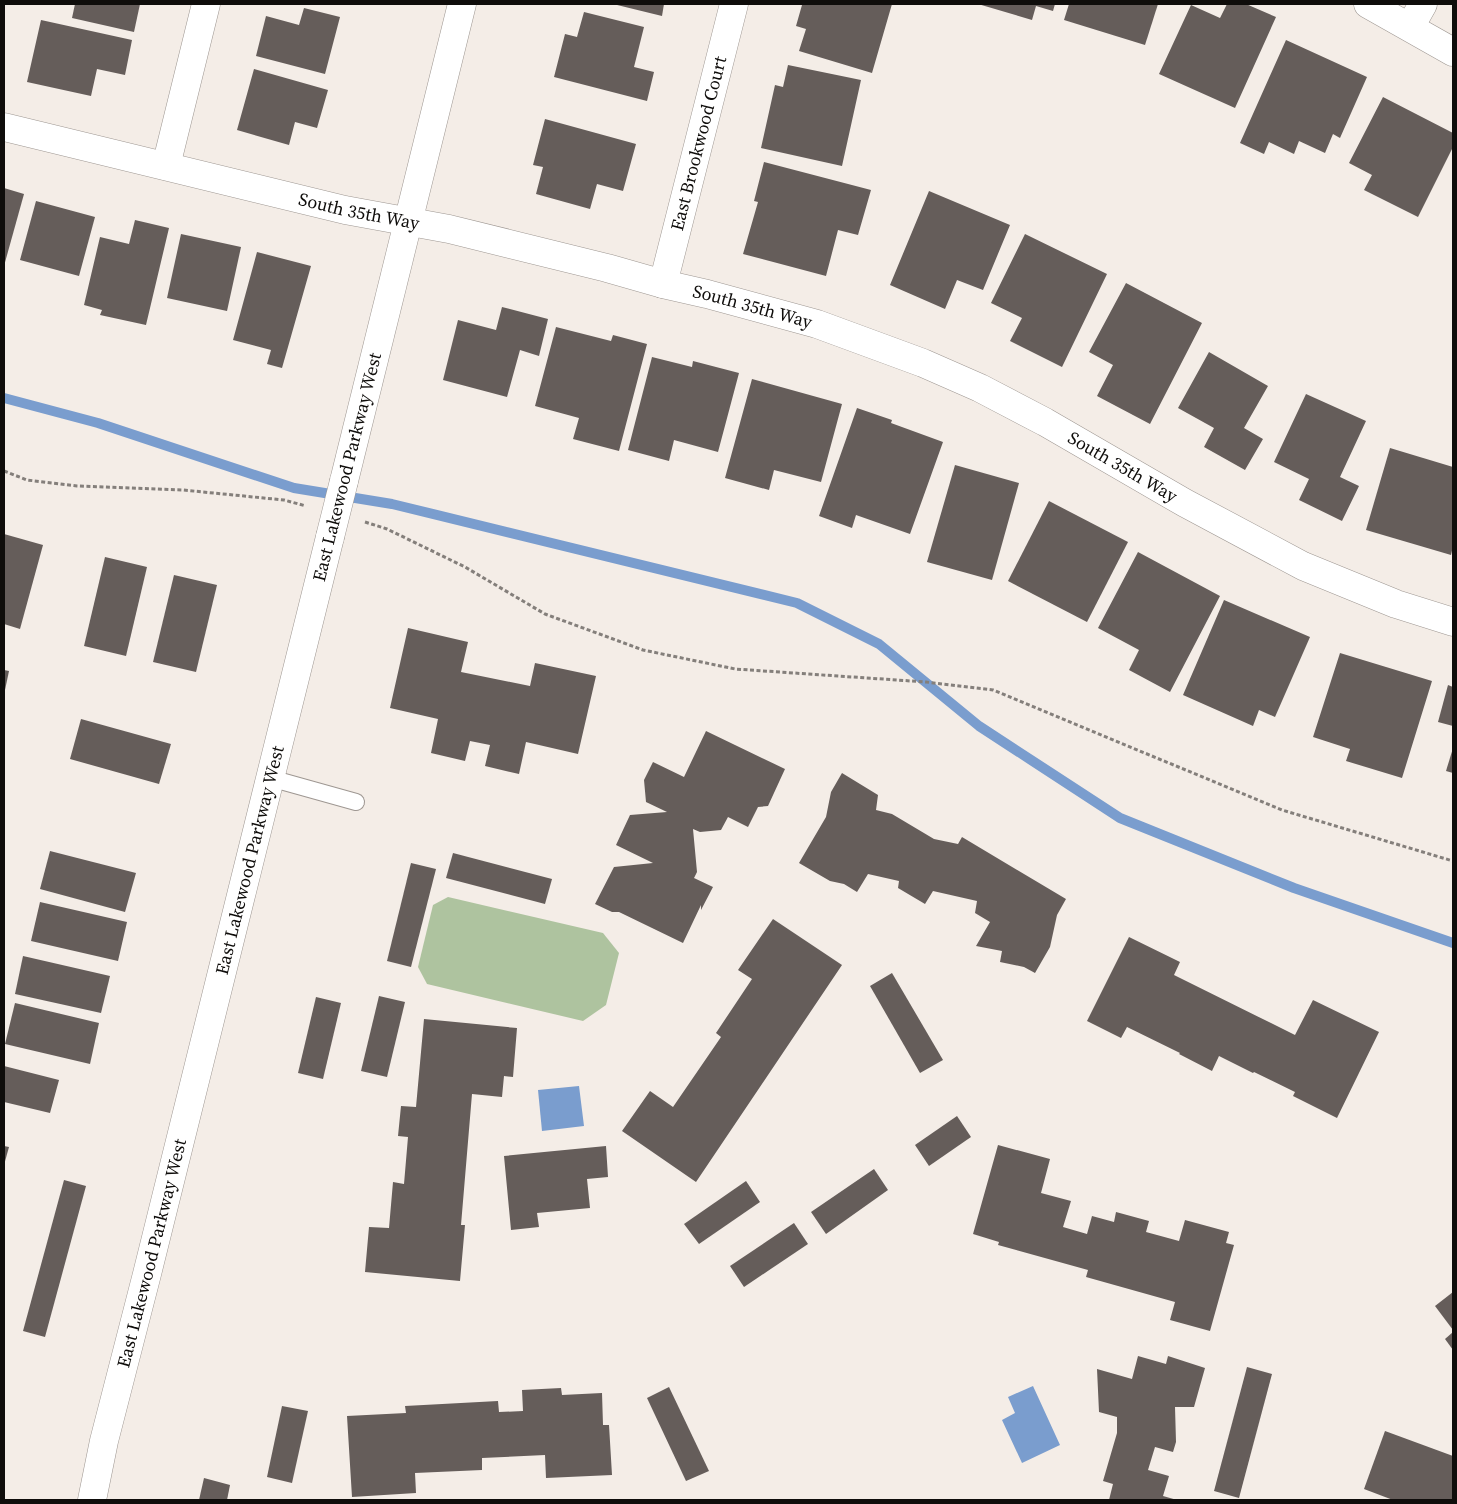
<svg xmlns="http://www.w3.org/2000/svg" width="1457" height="1504" viewBox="0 0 1457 1504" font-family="'Source Serif 4',serif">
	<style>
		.green { fill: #aec39f }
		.water { fill: #7a9dce }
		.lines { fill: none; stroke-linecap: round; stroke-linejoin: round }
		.stream { stroke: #7a9dce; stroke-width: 10 }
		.building { fill: #655d5a }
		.service-casing { stroke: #9e9792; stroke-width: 18 }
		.minor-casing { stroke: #9e9792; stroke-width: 29 }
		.tertiary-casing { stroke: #9e9792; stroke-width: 29 }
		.path { stroke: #847f7b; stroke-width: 3; stroke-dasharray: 4 2.5; stroke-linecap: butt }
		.service { stroke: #fff; stroke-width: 16 }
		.minor { stroke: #fff; stroke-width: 28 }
		.tertiary { stroke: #fff; stroke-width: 28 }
		.tertiary-bridge-casing { stroke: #9e9792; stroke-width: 29; stroke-linecap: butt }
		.tertiary-bridge { stroke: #fff; stroke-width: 28 }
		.labels { text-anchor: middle; stroke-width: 4.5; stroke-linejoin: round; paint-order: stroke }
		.street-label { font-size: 18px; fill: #0f0d0b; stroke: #fff }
	</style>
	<rect width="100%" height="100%" fill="#f4ede7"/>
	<path class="green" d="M 448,897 L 603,933 L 619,953 L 606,1005 L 583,1021 L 427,984 L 418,967 L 433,905 Z"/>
	<g class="water">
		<path d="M 579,1086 L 584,1126 L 542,1131 L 538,1090 Z"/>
		<path d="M 1033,1386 L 1060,1445 L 1022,1463 L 1002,1420 L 1015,1413 L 1008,1397 Z"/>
	</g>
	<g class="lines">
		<path class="stream" d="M 4,398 L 98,423 L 294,488 L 392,504 L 797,603 L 879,644 L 979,726 L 1120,818 L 1294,888 L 1453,943"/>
	</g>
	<g class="building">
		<path d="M 75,4 L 140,4 L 134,32 L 72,18 Z"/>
		<path d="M 613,4 L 664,4 L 662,16 Z"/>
		<path d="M 798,4 L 892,4 L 872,73 L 799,51 L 806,29 L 796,26 L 802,5 Z"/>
		<path d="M 978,4 L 1055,4 L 1053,11 L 1036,6 L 1032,20 Z"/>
		<path d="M 1069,4 L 1158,4 L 1145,45 L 1064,20 Z"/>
		<path d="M 1227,4 L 1246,4 L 1276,17 L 1235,108 L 1159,74 L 1191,5 L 1220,18 Z"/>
		<path d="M 304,8 L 340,17 L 325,74 L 256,56 L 266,16 L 299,25 Z"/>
		<path d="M 584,12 L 644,27 L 634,67 L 654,72 L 647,101 L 554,77 L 565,34 L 577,37 Z"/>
		<path d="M 41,20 L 132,40 L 125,75 L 97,69 L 91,96 L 27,82 Z"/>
		<path d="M 1286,40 L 1367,77 L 1340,138 L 1333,134 L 1325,153 L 1299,141 L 1294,154 L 1269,142 L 1264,154 L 1240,143 Z"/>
		<path d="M 788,65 L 861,80 L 842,166 L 761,148 L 775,85 L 783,87 Z"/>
		<path d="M 254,69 L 328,90 L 317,128 L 295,122 L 289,145 L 237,130 Z"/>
		<path d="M 1383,97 L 1453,133 L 1453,147 L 1418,217 L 1364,190 L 1372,175 L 1349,163 Z"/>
		<path d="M 545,119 L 636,144 L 623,191 L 597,184 L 590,209 L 536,194 L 543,167 L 533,165 Z"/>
		<path d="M 764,162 L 871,190 L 858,235 L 838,230 L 826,276 L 743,254 L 758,202 L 754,201 Z"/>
		<path d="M 4,188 L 24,194 L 4,266 Z"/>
		<path d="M 929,191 L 1010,225 L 983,290 L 957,280 L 945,309 L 890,285 Z"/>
		<path d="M 36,201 L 95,217 L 79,276 L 20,260 Z"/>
		<path d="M 135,220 L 169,228 L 146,325 L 100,315 L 102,310 L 84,305 L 100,237 L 129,244 Z"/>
		<path d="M 181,234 L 241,247 L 227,311 L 167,298 Z"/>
		<path d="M 1025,234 L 1107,274 L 1062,367 L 1010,341 L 1022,318 L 991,303 Z"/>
		<path d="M 257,252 L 311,266 L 282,368 L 267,364 L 271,350 L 233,340 Z"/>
		<path d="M 1126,283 L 1202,323 L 1150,424 L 1097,396 L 1113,365 L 1089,352 Z"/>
		<path d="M 502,307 L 548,319 L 539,356 L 520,350 L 507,397 L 443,380 L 458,320 L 496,330 Z"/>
		<path d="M 556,327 L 611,341 L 613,335 L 647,344 L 619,451 L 573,439 L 579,418 L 535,406 Z"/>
		<path d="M 1209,352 L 1268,386 L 1244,428 L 1263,439 L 1245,470 L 1204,447 L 1214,428 L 1178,408 Z"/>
		<path d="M 652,357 L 692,367 L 693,361 L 739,373 L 718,452 L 674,440 L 669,461 L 628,450 Z"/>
		<path d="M 752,379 L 842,404 L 821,482 L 774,470 L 769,490 L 725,478 Z"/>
		<path d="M 1306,394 L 1366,421 L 1340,477 L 1359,486 L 1342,521 L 1299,500 L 1309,479 L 1274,462 Z"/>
		<path d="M 857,408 L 892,420 L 891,423 L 943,442 L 910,534 L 856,515 L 852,528 L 819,516 Z"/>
		<path d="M 1390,448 L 1453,467 L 1453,546 L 1451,555 L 1366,530 Z"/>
		<path d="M 955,465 L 1019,483 L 992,580 L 927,562 Z"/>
		<path d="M 1049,501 L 1128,542 L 1087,622 L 1008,581 Z"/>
		<path d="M 4,534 L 43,545 L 20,629 L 4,624 Z"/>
		<path d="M 1138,552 L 1220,596 L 1170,692 L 1129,670 L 1139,650 L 1098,628 Z"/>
		<path d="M 105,557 L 147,567 L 126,656 L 84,646 Z"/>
		<path d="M 174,575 L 217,585 L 196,672 L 153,662 Z"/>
		<path d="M 1224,600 L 1310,637 L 1275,717 L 1259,710 L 1253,726 L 1183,695 Z"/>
		<path d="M 408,628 L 468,642 L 461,672 L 530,686 L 535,663 L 596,676 L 578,754 L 526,742 L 519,774 L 485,766 L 490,745 L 470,741 L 465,761 L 431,753 L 438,719 L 390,708 Z"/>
		<path d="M 1340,653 L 1432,681 L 1402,778 L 1346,761 L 1350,749 L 1313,737 Z"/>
		<path d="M 4,670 L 9,671 L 5,690 L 4,690 Z"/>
		<path d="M 1448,685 L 1453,687 L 1453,726 L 1438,722 Z"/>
		<path d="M 81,719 L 171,744 L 159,784 L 70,759 Z"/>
		<path d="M 706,731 L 785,769 L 768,806 L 758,807 L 748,827 L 728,817 L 721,830 L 700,832 L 693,829 L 697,872 L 694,878 L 713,887 L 701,910 L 701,905 L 683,943 L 619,912 L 612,912 L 595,904 L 614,867 L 653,863 L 616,845 L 630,815 L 667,812 L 646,802 L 644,780 L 653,762 L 684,777 Z"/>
		<path d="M 1453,748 L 1453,773 L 1446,771 Z"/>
		<path d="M 842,773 L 878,795 L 876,810 L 892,814 L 934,839 L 958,844 L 962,837 L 1066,899 L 1057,915 L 1050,947 L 1035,973 L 1024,967 L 1000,962 L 1002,951 L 976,946 L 990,922 L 975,913 L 977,901 L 933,891 L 925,904 L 898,888 L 899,881 L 868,874 L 857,892 L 844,884 L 830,881 L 799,863 L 826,817 L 831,792 Z"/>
		<path d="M 50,851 L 136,873 L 125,912 L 40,889 Z"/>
		<path d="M 453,853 L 552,879 L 545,904 L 446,878 Z"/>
		<path d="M 411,863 L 436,869 L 411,967 L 387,961 Z"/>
		<path d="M 40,902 L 127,922 L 118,961 L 31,941 Z"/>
		<path d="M 773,919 L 842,965 L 696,1182 L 622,1131 L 650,1091 L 673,1107 L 721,1037 L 716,1033 L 752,979 L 738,970 Z"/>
		<path d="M 1129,937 L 1180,962 L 1174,975 L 1295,1035 L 1313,1000 L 1379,1032 L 1337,1118 L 1293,1096 L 1295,1092 L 1254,1072 L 1253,1073 L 1219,1056 L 1212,1071 L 1179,1054 L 1180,1053 L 1127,1027 L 1121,1038 L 1087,1021 Z"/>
		<path d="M 23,956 L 110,976 L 101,1013 L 15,994 Z"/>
		<path d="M 892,973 L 943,1060 L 920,1073 L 870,986 Z"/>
		<path d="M 379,996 L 405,1002 L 387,1077 L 361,1071 Z"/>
		<path d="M 316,997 L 341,1003 L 323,1079 L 298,1073 Z"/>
		<path d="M 15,1003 L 99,1023 L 90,1064 L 5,1044 Z"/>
		<path d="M 424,1019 L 517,1028 L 513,1077 L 504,1076 L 502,1097 L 472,1094 L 461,1225 L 465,1225 L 460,1281 L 365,1272 L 369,1227 L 389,1228 L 393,1182 L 404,1184 L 408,1137 L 398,1136 L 401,1106 L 416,1107 Z"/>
		<path d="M 4,1066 L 59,1080 L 50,1113 L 4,1102 Z"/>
		<path d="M 957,1116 L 971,1137 L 929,1166 L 915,1145 Z"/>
		<path d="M 998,1145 L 1050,1159 L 1041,1193 L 1071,1201 L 1063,1227 L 1087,1234 L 1092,1216 L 1114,1222 L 1116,1212 L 1149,1221 L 1146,1232 L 1179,1241 L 1185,1220 L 1229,1232 L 1226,1243 L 1234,1245 L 1210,1331 L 1170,1320 L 1175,1302 L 1086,1277 L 1088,1270 L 998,1245 L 999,1242 L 973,1234 Z"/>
		<path d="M 4,1146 L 9,1147 L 4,1165 Z"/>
		<path d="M 606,1146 L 608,1177 L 587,1179 L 590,1208 L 537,1213 L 539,1227 L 511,1230 L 504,1156 Z"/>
		<path d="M 874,1169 L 888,1190 L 826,1234 L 811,1212 Z"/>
		<path d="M 64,1180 L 86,1186 L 45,1337 L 23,1331 Z"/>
		<path d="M 746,1181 L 760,1202 L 699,1244 L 684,1224 Z"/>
		<path d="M 794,1223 L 808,1244 L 744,1287 L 730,1266 Z"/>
		<path d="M 1453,1292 L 1453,1330 L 1435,1306 Z"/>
		<path d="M 1453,1332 L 1453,1350 L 1445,1339 Z"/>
		<path d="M 1138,1356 L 1166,1364 L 1168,1356 L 1205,1368 L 1194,1407 L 1175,1407 L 1176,1442 L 1173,1452 L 1155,1447 L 1148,1470 L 1169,1476 L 1163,1496 L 1177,1500 L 1109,1500 L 1113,1484 L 1103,1481 L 1117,1433 L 1117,1417 L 1099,1412 L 1097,1369 L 1132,1379 Z"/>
		<path d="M 1247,1367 L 1272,1374 L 1239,1498 L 1214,1491 Z"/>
		<path d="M 669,1387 L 709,1471 L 686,1481 L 647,1398 Z"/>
		<path d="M 561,1388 L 562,1395 L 602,1393 L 603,1425 L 609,1425 L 612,1475 L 546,1478 L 545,1455 L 482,1458 L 482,1470 L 415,1473 L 416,1493 L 352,1497 L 347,1416 L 406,1413 L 405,1406 L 498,1401 L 499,1412 L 523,1411 L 522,1390 Z"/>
		<path d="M 282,1406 L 308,1411 L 292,1483 L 267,1477 Z"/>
		<path d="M 1385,1431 L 1453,1456 L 1453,1500 L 1393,1500 L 1364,1489 Z"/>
		<path d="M 204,1478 L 230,1485 L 227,1500 L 199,1500 Z"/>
	</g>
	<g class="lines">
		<defs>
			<path id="service" d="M 270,778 L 356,802"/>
			<g id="minor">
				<path d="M 1368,4 L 1453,52"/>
				<path d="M 1410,27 L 1423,4"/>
				<path id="s1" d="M 4,127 L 345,210 L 449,229 L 607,268 L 663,284 L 707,294 L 817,324 L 923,363 L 980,388 L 1045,422 L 1185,503 L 1303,566 L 1396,604 L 1453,622"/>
				<path d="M 166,166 L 206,4"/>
				<path id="s2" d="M 663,284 L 734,4"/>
			</g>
			<g id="tertiary">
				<path d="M 344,481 L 462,4"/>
				<path id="s3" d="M 92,1500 L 104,1441 L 147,1274 L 330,537"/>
			</g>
		</defs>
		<use href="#service" class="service-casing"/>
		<use href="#minor" class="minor-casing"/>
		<use href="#tertiary" class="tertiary-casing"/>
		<g class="path">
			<path d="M 4,471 L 27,480 L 77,486 L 183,490 L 284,500 L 306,506"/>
			<path d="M 365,522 L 387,529 L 465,567 L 545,614 L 643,650 L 735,669 L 926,682 L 993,690 L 1282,810 L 1453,861"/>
		</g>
		<use href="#service" class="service"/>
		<use href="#minor" class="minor"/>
		<use href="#tertiary" class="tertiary"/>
		<defs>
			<path id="tertiary-bridge" d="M 330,537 L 344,481"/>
		</defs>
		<use href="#tertiary-bridge" class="tertiary-bridge-casing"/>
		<use href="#tertiary-bridge" class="tertiary-bridge"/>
	</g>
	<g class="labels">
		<g class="street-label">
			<text dy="6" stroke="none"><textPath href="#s2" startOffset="145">East Brookwood Court</textPath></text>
			<text dy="6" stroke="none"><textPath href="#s1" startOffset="365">South 35th Way</textPath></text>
			<text dy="6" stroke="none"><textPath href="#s1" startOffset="770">South 35th Way</textPath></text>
			<text transform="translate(347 467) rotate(-76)" y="6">East Lakewood Parkway West</text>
			<text dy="6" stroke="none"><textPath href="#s1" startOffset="1175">South 35th Way</textPath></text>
			<text dy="6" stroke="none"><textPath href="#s3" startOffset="659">East Lakewood Parkway West</textPath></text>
			<text dy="6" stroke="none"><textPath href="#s3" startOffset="254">East Lakewood Parkway West</textPath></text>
		</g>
	</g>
	<rect width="1457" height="1504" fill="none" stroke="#0f0d0b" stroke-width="10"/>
</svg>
